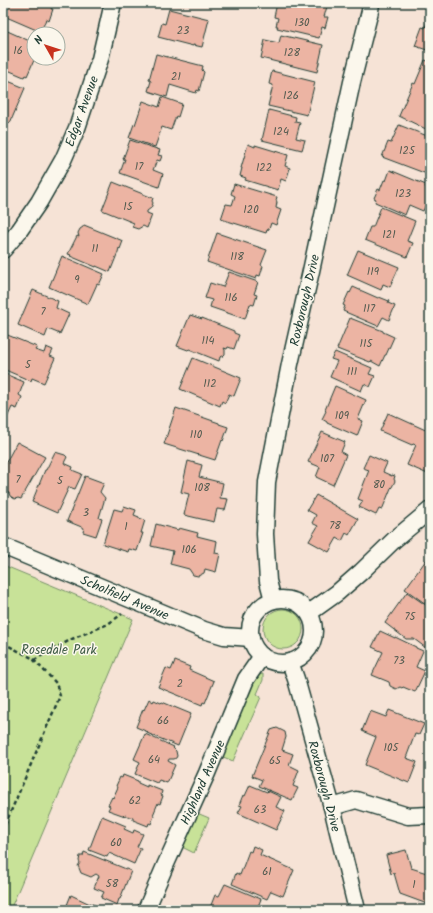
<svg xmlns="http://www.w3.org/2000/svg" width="433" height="913" viewBox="0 0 433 913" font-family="Kalam,sans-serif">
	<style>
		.green { fill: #c8e298; stroke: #749066 }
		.building { fill: #ecb4a3; stroke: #1f3d34 }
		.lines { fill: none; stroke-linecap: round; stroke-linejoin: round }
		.minor-casing { stroke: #1f3d34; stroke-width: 19 }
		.path { stroke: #1f3d34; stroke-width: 2.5; stroke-dasharray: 4 3; stroke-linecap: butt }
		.minor { stroke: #fbf7ec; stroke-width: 16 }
		.labels { text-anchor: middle; stroke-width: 3; stroke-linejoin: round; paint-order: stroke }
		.number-label { font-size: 11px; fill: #525b50 }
		.street-label { font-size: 13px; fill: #1f3d34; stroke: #fbf7ec }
		.park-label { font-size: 13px; fill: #415e48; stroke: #fbf7ec }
	</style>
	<rect width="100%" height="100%" fill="#f6e3d6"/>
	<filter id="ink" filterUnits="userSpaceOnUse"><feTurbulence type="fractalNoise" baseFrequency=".025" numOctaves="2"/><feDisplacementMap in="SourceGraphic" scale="8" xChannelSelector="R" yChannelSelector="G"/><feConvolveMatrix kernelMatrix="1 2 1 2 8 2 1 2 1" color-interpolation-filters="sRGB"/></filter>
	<g filter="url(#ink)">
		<g class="green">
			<path d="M 3,565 L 133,619 L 10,910 L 3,910 Z"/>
			<circle cx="283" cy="629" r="20"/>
			<path d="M 263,674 L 263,680 L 257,694 L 261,697 L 233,761 L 221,756 L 252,682 L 257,675 Z"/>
			<path d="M 197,813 L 209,818 L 194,853 L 182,847 Z"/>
		</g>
		<g class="building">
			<path d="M 9,3 L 53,3 L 51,9 L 53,9 L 49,21 L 46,19 L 41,32 L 4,16 Z"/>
			<path d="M 277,3 L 328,3 L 324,17 L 328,17 L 325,28 L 322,27 L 319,38 L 277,28 L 278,26 L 276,26 L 278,18 L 274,17 Z"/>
			<path d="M 430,6 L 430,51 L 415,46 L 422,27 L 425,28 L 428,18 L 426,17 Z"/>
			<path d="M 169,9 L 209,19 L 202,47 L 193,45 L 193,46 L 158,37 L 162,23 L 165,24 Z"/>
			<path d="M 3,29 L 34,43 L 34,58 L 35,58 L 27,76 L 25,75 L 24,77 L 3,68 Z"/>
			<path d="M 281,35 L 323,45 L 317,72 L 261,58 L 265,40 L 279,43 Z"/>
			<path d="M 156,54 L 203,66 L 202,70 L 204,72 L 199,91 L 197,90 L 196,93 L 170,85 L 167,97 L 148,91 L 151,81 L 149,80 Z"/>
			<path d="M 425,60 L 430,62 L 430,131 L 399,116 L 413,83 L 415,84 Z"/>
			<path d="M 272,71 L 315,82 L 307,115 L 268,106 L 273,85 L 269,84 Z"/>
			<path d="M 3,79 L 25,88 L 10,123 L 3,120 Z"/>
			<path d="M 162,97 L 182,104 L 178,117 L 176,116 L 171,130 L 162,127 L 155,147 L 129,138 L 134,124 L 135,125 L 143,101 L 159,107 Z"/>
			<path d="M 269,110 L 296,117 L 295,122 L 300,123 L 296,138 L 305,140 L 302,150 L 262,140 Z"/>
			<path d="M 399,125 L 430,137 L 430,169 L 429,169 L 427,174 L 382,157 L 388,142 L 391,143 Z"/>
			<path d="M 130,140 L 160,150 L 158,155 L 162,156 L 160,161 L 157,160 L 153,170 L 163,174 L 159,187 L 120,173 L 125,159 L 123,159 Z"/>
			<path d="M 248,144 L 255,147 L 255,145 L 288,155 L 285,166 L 290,168 L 286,181 L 281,179 L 278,190 L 245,180 L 246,178 L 240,176 L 242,168 L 241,168 Z"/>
			<path d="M 390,170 L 426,185 L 425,187 L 430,189 L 430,195 L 423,211 L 409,205 L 405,215 L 375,202 L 376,199 L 374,198 L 378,189 L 380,190 L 384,180 L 386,181 Z"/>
			<path d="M 113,182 L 153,198 L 152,201 L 153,203 L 151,208 L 147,211 L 147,213 L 152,215 L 147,228 L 143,226 L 138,229 L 132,227 L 134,223 L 102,210 Z"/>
			<path d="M 234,184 L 277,197 L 276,200 L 277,202 L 276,208 L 281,210 L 276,225 L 271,223 L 269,229 L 267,230 L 266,233 L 221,219 L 226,204 L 232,205 L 235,196 L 231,194 Z"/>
			<path d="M 381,207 L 415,221 L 407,241 L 413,243 L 407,257 L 365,240 L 370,227 L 373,227 Z"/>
			<path d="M 84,225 L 123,241 L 120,249 L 119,248 L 118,252 L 110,272 L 96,266 L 96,267 L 70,256 L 71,255 L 68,254 L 77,236 L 79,237 L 78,233 L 80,229 L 83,227 Z"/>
			<path d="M 217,233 L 267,250 L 261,265 L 263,266 L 260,276 L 257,275 L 256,279 L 207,262 Z"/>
			<path d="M 358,250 L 399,267 L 390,287 L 383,284 L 381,290 L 347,275 Z"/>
			<path d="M 62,256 L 104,274 L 99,285 L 97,284 L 88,304 L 49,287 Z"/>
			<path d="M 229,272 L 258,282 L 254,294 L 257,295 L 254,305 L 250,304 L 245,319 L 210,307 L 212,300 L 205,298 L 210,283 L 223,287 Z"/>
			<path d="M 353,287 L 378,298 L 379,297 L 389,301 L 388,303 L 395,306 L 389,320 L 383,317 L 378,326 L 343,311 L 345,306 L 343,305 L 349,292 L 350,293 Z"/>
			<path d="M 33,290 L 58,301 L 56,308 L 69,314 L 60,334 L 48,329 L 45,337 L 18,325 Z"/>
			<path d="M 190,315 L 202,319 L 202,318 L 234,331 L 234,333 L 239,335 L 234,349 L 228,347 L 227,349 L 224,348 L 225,350 L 225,354 L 223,356 L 220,357 L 219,361 L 189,349 L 188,350 L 177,346 Z"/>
			<path d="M 350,318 L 383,331 L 383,332 L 394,337 L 386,355 L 385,355 L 380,366 L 371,361 L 370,362 L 337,349 Z"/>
			<path d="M 5,334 L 37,347 L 35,350 L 44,353 L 46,347 L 53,350 L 50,356 L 55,358 L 44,383 L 32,378 L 31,381 L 3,369 L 3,338 Z"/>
			<path d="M 335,352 L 372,368 L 369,374 L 375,376 L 370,387 L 364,384 L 361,391 L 330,377 L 337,361 L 331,359 Z"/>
			<path d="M 193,358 L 241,378 L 234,396 L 229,394 L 225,403 L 222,401 L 220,406 L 180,389 Z"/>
			<path d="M 3,373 L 24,382 L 19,395 L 22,397 L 17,409 L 12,407 L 7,418 L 3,417 Z"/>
			<path d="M 335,386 L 366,400 L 358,419 L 363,421 L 357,436 L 327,423 L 327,422 L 322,419 L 326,411 L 325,410 Z"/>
			<path d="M 176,408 L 219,423 L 219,424 L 228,427 L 223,441 L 222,440 L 215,460 L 164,444 Z"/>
			<path d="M 388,413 L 430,432 L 430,475 L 407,465 L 416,445 L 413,444 L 412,445 L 380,431 Z"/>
			<path d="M 322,432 L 345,442 L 341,452 L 346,455 L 333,485 L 316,477 L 320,467 L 308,462 Z"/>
			<path d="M 17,442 L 45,457 L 21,499 L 18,498 L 15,499 L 10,496 L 9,493 L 3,490 L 3,468 Z"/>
			<path d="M 55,452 L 65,455 L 67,457 L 64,463 L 73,467 L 72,470 L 82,474 L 75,489 L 69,487 L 57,513 L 32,502 L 45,470 L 46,470 Z"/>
			<path d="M 369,455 L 387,463 L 383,472 L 392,476 L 392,475 L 395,476 L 394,479 L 395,481 L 392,487 L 391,488 L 382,510 L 379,509 L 376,515 L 359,507 L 363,501 L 358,499 L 369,470 L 363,468 Z"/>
			<path d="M 188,461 L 202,465 L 199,477 L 223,483 L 220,498 L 228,499 L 225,510 L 217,509 L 214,522 L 184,515 L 189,494 L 181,492 Z"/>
			<path d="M 85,476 L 104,483 L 100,492 L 105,498 L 99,518 L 102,519 L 96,536 L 83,532 L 84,528 L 67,521 Z"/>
			<path d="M 316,495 L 358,519 L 349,535 L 346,533 L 342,541 L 337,538 L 329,552 L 309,541 L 318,526 L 312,523 L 316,515 L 307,510 Z"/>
			<path d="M 124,506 L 136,510 L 134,515 L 139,517 L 139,518 L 145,520 L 141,533 L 143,533 L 137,551 L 129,549 L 128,552 L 103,544 L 114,509 L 122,511 Z"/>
			<path d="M 156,524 L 178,530 L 179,528 L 198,533 L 197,536 L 217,541 L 215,553 L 220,554 L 216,572 L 205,569 L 204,573 L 198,576 L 193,575 L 189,569 L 170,564 L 173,551 L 151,546 Z"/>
			<path d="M 429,556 L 430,556 L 430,607 L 405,589 Z"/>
			<path d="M 407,592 L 430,608 L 430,651 L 414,639 L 406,639 L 385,623 Z"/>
			<path d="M 380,631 L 395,638 L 395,637 L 416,647 L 416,648 L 423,651 L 416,667 L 425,671 L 415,692 L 403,687 L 402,688 L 400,687 L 396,689 L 390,686 L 389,682 L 372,675 L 383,652 L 372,647 Z"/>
			<path d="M 175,661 L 190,667 L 189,670 L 214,681 L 205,703 L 203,702 L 202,705 L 158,687 L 166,668 L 171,670 Z"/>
			<path d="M 149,699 L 153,702 L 154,700 L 161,703 L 162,702 L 191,714 L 178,746 L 147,733 L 148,732 L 136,727 L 143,709 L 144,710 Z"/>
			<path d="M 389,710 L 424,724 L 419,735 L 415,734 L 406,758 L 417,762 L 409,783 L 365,765 L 376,737 L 362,731 L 370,711 L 386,717 Z"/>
			<path d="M 277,728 L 285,732 L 286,737 L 282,750 L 293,754 L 289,765 L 299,770 L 293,786 L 298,788 L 292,800 L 259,786 L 262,780 L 252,776 L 271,730 Z"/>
			<path d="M 145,734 L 174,747 L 173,748 L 176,751 L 177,756 L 176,758 L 174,759 L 169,759 L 168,761 L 175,765 L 167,783 L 159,780 L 157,783 L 135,774 L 140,762 L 134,759 Z"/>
			<path d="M 123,775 L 138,781 L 138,783 L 147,787 L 147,785 L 162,791 L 161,795 L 163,796 L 160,804 L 158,803 L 153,815 L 154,816 L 151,824 L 149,823 L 148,826 L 133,820 L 133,818 L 125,815 L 125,816 L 108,810 L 110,806 L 108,805 L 112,797 L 113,798 L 118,787 L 116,786 L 120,777 L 122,778 Z"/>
			<path d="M 250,785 L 267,792 L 268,791 L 281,797 L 276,807 L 285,811 L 276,830 L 238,813 L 242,806 L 239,805 L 243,795 L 245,796 Z"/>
			<path d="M 102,816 L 126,826 L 124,829 L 133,833 L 134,830 L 143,834 L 137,847 L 141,848 L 134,864 L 109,853 L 107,857 L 89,850 Z"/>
			<path d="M 253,846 L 262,850 L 260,855 L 294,870 L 283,896 L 271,891 L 267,899 L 232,884 L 236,873 L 240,875 L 249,851 L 251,852 Z"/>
			<path d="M 406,850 L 411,868 L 430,874 L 430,905 L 400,894 L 394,873 L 391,874 L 386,855 Z"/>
			<path d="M 84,852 L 131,871 L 120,899 L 119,899 L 117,905 L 101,898 L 104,892 L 94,888 L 99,876 L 96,874 L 91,877 L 81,873 L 79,868 L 78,866 L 80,863 L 79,861 L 80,856 L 83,856 Z"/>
			<path d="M 225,884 L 261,899 L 257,909 L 258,910 L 209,910 L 215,895 L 219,896 Z"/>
			<path d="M 71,895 L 90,904 L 90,903 L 106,910 L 65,910 Z"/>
		</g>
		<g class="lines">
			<defs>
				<g id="minor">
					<path d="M 3,250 L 19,231 L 39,202 L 63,160 L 77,128 L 100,59 L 113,3"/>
					<path d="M 3,546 L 204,630 L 224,636 L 251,638"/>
					<circle cx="282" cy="631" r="32"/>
					<path d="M 273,600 L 268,581 L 265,534 L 267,482 L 290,364 L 311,271 L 352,82 L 370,11 L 371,3"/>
					<path d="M 309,613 L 337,593 L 361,572 L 394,540 L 430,510"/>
					<path d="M 290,662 L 296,679 L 332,807 L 357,910"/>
					<path d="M 332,807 L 356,800 L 408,816 L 430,815"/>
					<path d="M 146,910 L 165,866 L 207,773 L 246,679 L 262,656"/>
				</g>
			</defs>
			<use href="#minor" class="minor-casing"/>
			<g class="path">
				<path d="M 3,643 L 32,658 L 56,683 L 60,696 L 3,830"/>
				<path d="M 34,660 L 72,639 L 108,624 L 122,614"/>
			</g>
			<use href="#minor" class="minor"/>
		</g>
	</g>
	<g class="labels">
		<g class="number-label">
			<text x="302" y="26">130</text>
			<text x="183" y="34">23</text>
			<text x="18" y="54">16</text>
			<text x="292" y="56">128</text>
			<text x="176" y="80">21</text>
			<text x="291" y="99">126</text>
			<text x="281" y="135">124</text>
			<text x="407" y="154">125</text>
			<text x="139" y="170">17</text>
			<text x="264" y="171">122</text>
			<text x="403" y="197">123</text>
			<text x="128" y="210">15</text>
			<text x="251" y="213">120</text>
			<text x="389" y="238">121</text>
			<text x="95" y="252">11</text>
			<text x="237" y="260">118</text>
			<text x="373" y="275">119</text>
			<text x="77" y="283">9</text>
			<text x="231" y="301">116</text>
			<text x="369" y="312">117</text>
			<text x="43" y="315">7</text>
			<text x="208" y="344">114</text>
			<text x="366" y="347">115</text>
			<text x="28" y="368">5</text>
			<text x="352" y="375">111</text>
			<text x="210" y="387">112</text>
			<text x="342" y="419">109</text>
			<text x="196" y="438">110</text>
			<text x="327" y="462">107</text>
			<text x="18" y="483">7</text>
			<text x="60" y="484">5</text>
			<text x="379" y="488">80</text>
			<text x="202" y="491">108</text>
			<text x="86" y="516">3</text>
			<text x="335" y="529">78</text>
			<text x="126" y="530">1</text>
			<text x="189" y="553">106</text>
			<text x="410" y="620">75</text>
			<text x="399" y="664">73</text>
			<text x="180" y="687">2</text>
			<text x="163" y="724">66</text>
			<text x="391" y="751">105</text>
			<text x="154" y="763">64</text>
			<text x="275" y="764">65</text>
			<text x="135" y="804">62</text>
			<text x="260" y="813">63</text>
			<text x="116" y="846">60</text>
			<text x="267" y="875">61</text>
			<text x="112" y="887">58</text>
			<text x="414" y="888">1</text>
		</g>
		<g class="street-label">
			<text transform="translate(81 111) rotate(-70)" y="5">Edgar Avenue</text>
			<text transform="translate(304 300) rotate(-77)" y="5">Roxborough Drive</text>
			<text transform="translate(125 597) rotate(23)" y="5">Scholfield Avenue</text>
			<text transform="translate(202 782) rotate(-66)" y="5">Highland Avenue</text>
			<text transform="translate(325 786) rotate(75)" y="5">Roxborough Drive</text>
		</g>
		<g class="park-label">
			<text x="59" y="654">Rosedale Park</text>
		</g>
	</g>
	<rect width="433" height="913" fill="none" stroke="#fbf7ec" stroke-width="16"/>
	<rect x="8" y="8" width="417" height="897" fill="none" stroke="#1f3d34" stroke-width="1.5" filter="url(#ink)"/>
	<g transform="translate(46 46) rotate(309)"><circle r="19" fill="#fbf7ec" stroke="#a3ada2"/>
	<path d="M0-3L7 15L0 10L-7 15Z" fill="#c8321e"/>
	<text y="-6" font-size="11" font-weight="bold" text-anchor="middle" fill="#1f3d34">N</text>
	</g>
</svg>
